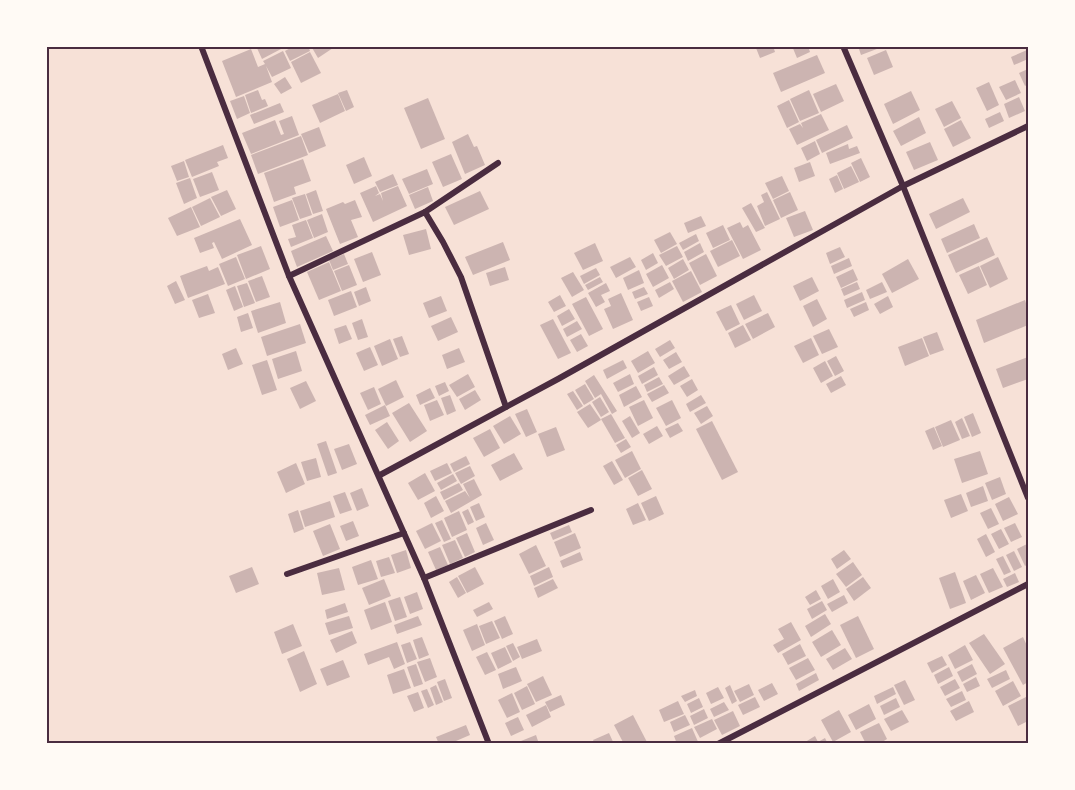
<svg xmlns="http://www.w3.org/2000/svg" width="1075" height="790" viewBox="0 0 1075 790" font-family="Raleway,sans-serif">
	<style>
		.building { fill: #ccb4b1 }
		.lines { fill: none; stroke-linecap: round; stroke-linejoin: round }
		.minor { stroke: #4a2c40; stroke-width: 6 }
		.neatline { fill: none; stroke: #4a2c40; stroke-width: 2 }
	</style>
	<rect width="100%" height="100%" fill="#f7e1d7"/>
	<g class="building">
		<path d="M 256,46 L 280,46 L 281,49 L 262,59 Z"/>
		<path d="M 294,46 L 308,46 L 310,51 L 290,61 L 285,51 Z"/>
		<path d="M 311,46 L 336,46 L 318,58 Z"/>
		<path d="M 759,46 L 773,46 L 775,52 L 760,58 L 756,48 Z"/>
		<path d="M 792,46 L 808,46 L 810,52 L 797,58 Z"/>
		<path d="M 858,46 L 882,46 L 882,47 L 861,55 Z"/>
		<path d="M 251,49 L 258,67 L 265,64 L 263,61 L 283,51 L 291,68 L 272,77 L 266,66 L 272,82 L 236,97 L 222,61 Z"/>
		<path d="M 886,50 L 893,67 L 874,75 L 867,58 Z"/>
		<path d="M 1027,50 L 1028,59 L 1014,65 L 1011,57 Z"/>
		<path d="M 310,52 L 321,73 L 301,83 L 291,62 Z"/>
		<path d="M 817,55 L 825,73 L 781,92 L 773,73 Z"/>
		<path d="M 1028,69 L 1028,84 L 1025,86 L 1019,73 Z"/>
		<path d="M 285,77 L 292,88 L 281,94 L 274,84 Z"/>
		<path d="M 1015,80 L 1021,93 L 1006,100 L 999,87 Z"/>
		<path d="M 989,82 L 999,105 L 987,111 L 976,88 Z"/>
		<path d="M 836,84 L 844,101 L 821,112 L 813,94 Z"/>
		<path d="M 258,90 L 262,100 L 265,99 L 268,106 L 251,113 L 245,95 Z"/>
		<path d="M 347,90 L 354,107 L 346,111 L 338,93 Z"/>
		<path d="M 809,90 L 819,113 L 800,121 L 790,99 Z"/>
		<path d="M 911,91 L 920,110 L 893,124 L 884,104 Z"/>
		<path d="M 338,94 L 345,111 L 320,123 L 312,105 Z"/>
		<path d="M 244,96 L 250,113 L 237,119 L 230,101 Z"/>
		<path d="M 1019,97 L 1025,111 L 1009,118 L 1004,104 Z"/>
		<path d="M 428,98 L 445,139 L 421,149 L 404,108 Z"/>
		<path d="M 789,100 L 799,122 L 787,128 L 777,106 Z"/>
		<path d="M 952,101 L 961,118 L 944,127 L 935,109 Z"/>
		<path d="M 280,103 L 284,112 L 254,124 L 250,115 Z"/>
		<path d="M 1000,112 L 1004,121 L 989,128 L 985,119 Z"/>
		<path d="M 821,114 L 829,130 L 797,145 L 789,129 L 800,124 L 803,128 L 801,123 Z"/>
		<path d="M 292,116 L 299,135 L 251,154 L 242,133 L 260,126 L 265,140 L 260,126 L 275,120 L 281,135 L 284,134 L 279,121 Z"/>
		<path d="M 919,117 L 926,133 L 901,146 L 893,131 Z"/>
		<path d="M 961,120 L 971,138 L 953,147 L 944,129 Z"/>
		<path d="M 847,125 L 853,138 L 822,153 L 816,140 Z"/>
		<path d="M 319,127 L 326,146 L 309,153 L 301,134 Z"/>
		<path d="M 468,134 L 474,147 L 477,146 L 485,165 L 465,174 L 452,142 Z"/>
		<path d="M 301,136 L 308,155 L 258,174 L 251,155 Z"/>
		<path d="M 815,141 L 820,154 L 807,161 L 801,148 Z"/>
		<path d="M 930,142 L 938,160 L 914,170 L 906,152 Z"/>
		<path d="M 848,144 L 849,149 L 857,146 L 860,153 L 830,164 L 826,153 Z"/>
		<path d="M 223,145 L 228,158 L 217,162 L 219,166 L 192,177 L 185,160 Z"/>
		<path d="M 451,154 L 462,179 L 443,187 L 432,162 Z"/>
		<path d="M 364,157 L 372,176 L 354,184 L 346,165 Z"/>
		<path d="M 861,158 L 870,177 L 860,182 L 851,163 Z"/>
		<path d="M 303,159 L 311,181 L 294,187 L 296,194 L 274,202 L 264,173 Z"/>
		<path d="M 184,161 L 189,177 L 177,181 L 171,166 Z"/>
		<path d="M 810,162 L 815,176 L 799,182 L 794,168 Z"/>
		<path d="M 851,166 L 859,182 L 844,189 L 837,173 Z"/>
		<path d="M 427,169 L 433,184 L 409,194 L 402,179 Z"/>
		<path d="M 212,172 L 219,190 L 200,197 L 193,179 Z"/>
		<path d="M 393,174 L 398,185 L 380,192 L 375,182 Z"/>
		<path d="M 837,175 L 843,189 L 835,193 L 829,179 Z"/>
		<path d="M 782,176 L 789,191 L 773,199 L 765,183 Z"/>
		<path d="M 190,178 L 197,198 L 184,204 L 176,183 Z"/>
		<path d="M 376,186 L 379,193 L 375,196 L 380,194 L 383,201 L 381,193 L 398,186 L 407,206 L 373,222 L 360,193 Z"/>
		<path d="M 428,187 L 433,201 L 415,209 L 409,195 Z"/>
		<path d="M 227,190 L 236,209 L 221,216 L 211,197 Z"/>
		<path d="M 316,190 L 323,211 L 313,214 L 306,194 Z"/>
		<path d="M 480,191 L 489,209 L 454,225 L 445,207 Z"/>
		<path d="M 767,192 L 780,219 L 765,226 L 757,206 L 764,202 L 761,195 Z"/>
		<path d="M 790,192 L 798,210 L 781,218 L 773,200 Z"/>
		<path d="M 305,194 L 312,215 L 300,219 L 292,198 Z"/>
		<path d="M 210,198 L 220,217 L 201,226 L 192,207 Z"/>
		<path d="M 963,198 L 970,212 L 936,229 L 929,214 Z"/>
		<path d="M 292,200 L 299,220 L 280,227 L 273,207 Z"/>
		<path d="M 355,200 L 362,217 L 351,220 L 358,237 L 340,244 L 326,209 L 343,202 L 345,204 Z"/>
		<path d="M 751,203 L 765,228 L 756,232 L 742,208 Z"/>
		<path d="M 191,207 L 200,227 L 177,236 L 168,218 Z"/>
		<path d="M 805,211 L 813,230 L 794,237 L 786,218 Z"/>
		<path d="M 322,214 L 328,232 L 314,238 L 307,220 Z"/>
		<path d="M 701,216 L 706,226 L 688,233 L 684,223 Z"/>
		<path d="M 240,219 L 252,245 L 222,259 L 214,242 L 212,243 L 214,248 L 200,253 L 194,238 Z"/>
		<path d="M 306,220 L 313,238 L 291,247 L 288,239 L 296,237 L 292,225 Z"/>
		<path d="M 740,222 L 743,228 L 748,225 L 761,250 L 743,259 L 727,228 Z"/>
		<path d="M 974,224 L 980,238 L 947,253 L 941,239 Z"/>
		<path d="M 723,225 L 730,240 L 713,248 L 706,233 Z"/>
		<path d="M 426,229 L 431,249 L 409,255 L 403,235 Z"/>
		<path d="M 670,232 L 677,244 L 661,253 L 654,240 Z"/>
		<path d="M 696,234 L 699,241 L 683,250 L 679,243 Z"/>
		<path d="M 326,236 L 333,251 L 297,267 L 291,251 Z"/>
		<path d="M 987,237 L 995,255 L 956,273 L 948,255 Z"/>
		<path d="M 732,240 L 740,256 L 718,267 L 710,251 Z"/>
		<path d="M 503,242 L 510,260 L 473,275 L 465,257 Z"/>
		<path d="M 595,243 L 603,261 L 583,270 L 574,253 Z"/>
		<path d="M 700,243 L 704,252 L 688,261 L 684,252 Z"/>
		<path d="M 261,246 L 270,269 L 246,279 L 237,255 Z"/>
		<path d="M 677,246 L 683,257 L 666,266 L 659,255 Z"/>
		<path d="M 840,247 L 845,257 L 830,264 L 826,253 Z"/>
		<path d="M 372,252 L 381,275 L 363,282 L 354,259 Z"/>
		<path d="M 653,253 L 658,263 L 646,270 L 641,260 Z"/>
		<path d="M 344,254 L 348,264 L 333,270 L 329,260 Z"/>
		<path d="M 706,254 L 717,276 L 700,285 L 689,263 Z"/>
		<path d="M 236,257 L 245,279 L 228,286 L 219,264 Z"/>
		<path d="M 630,257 L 636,267 L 616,278 L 610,267 Z"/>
		<path d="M 998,257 L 1008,279 L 990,288 L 980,266 Z"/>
		<path d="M 849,258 L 852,266 L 834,274 L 831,266 Z"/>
		<path d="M 683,259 L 689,270 L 674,279 L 668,268 Z"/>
		<path d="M 908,259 L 919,279 L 892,293 L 882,274 Z"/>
		<path d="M 329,262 L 341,291 L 319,300 L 307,272 Z"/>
		<path d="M 349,265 L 357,285 L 342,291 L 334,271 Z"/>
		<path d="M 662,265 L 669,278 L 653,287 L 646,274 Z"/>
		<path d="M 207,266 L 209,271 L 218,267 L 225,284 L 188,298 L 180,276 Z"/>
		<path d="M 979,266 L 987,285 L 968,294 L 959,275 Z"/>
		<path d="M 505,267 L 509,280 L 490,286 L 486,273 Z"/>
		<path d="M 596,268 L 600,275 L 584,284 L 580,276 Z"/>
		<path d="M 853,269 L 858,280 L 841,288 L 836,277 Z"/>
		<path d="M 639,270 L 644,283 L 628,290 L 623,278 Z"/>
		<path d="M 691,271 L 702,292 L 683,302 L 672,281 Z"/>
		<path d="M 573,272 L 584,290 L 572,297 L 561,278 Z"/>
		<path d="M 262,276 L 270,297 L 256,302 L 248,281 Z"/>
		<path d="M 600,277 L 603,282 L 588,290 L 585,285 Z"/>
		<path d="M 812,277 L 819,291 L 800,301 L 793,286 Z"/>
		<path d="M 176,281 L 185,300 L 175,304 L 167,286 Z"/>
		<path d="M 670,282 L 674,289 L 659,298 L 655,290 Z"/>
		<path d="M 857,282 L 860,289 L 844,296 L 841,289 Z"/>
		<path d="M 882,282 L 887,292 L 870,299 L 866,290 Z"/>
		<path d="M 247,283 L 255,303 L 244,307 L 237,286 Z"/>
		<path d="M 606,283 L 610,291 L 601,295 L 605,302 L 596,307 L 588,293 Z"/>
		<path d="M 235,286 L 243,307 L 234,311 L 226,290 Z"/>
		<path d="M 366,287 L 371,301 L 359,306 L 354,292 Z"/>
		<path d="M 644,287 L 648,294 L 635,299 L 632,292 Z"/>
		<path d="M 351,291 L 357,307 L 334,316 L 328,300 Z"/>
		<path d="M 862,292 L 865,300 L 847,308 L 844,300 Z"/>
		<path d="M 621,293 L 633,320 L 613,329 L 604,309 L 611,306 L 608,299 Z"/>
		<path d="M 208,294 L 215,313 L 199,318 L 192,300 Z"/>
		<path d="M 560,295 L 566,306 L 554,312 L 548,302 Z"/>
		<path d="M 754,295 L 762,311 L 744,320 L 736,304 Z"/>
		<path d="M 441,296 L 447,311 L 429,318 L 423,303 Z"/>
		<path d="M 888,296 L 893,307 L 880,314 L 874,304 Z"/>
		<path d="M 586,297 L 603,329 L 589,336 L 572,304 Z"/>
		<path d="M 649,297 L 653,306 L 641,311 L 637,302 Z"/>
		<path d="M 817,299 L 827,319 L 813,327 L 803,306 Z"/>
		<path d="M 1025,300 L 1028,310 L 1028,325 L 984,343 L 976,320 Z"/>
		<path d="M 280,302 L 286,323 L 258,333 L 251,311 Z"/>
		<path d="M 866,302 L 869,310 L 854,317 L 850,309 Z"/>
		<path d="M 731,305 L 740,324 L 726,331 L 716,312 Z"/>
		<path d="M 569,309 L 575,319 L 562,326 L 557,316 Z"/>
		<path d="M 248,313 L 253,328 L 241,332 L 237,317 Z"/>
		<path d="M 768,313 L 775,327 L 753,339 L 745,324 Z"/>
		<path d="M 451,317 L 458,332 L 438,341 L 431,326 Z"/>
		<path d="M 362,319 L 368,337 L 358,340 L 352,323 Z"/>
		<path d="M 553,319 L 571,353 L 558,359 L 540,325 Z"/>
		<path d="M 577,321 L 582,329 L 567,337 L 563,329 Z"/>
		<path d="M 300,324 L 306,343 L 267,356 L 261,337 Z"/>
		<path d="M 346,325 L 352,339 L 339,344 L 334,329 Z"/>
		<path d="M 743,325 L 751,340 L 735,348 L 728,333 Z"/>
		<path d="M 829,329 L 838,347 L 822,354 L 813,336 Z"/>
		<path d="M 937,332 L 944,350 L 930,355 L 923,337 Z"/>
		<path d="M 581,334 L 588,346 L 577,352 L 570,340 Z"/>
		<path d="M 402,336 L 409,354 L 400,357 L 393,339 Z"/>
		<path d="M 811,338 L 819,355 L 803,363 L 794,346 Z"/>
		<path d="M 922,338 L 929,356 L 905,366 L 898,347 Z"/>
		<path d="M 390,339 L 398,359 L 382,366 L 374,346 Z"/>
		<path d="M 670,340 L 675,348 L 660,357 L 655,349 Z"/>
		<path d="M 370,347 L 378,365 L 364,371 L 356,353 Z"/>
		<path d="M 236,348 L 243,364 L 228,370 L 222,354 Z"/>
		<path d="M 459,348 L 465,362 L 447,369 L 442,355 Z"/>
		<path d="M 296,351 L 302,371 L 278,379 L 272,359 Z"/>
		<path d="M 648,351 L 655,363 L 638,373 L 631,361 Z"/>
		<path d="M 676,352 L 682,362 L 669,369 L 663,360 Z"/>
		<path d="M 836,356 L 844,371 L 835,376 L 827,361 Z"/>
		<path d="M 1028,357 L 1028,379 L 1003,388 L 996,369 Z"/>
		<path d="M 267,360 L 277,390 L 262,395 L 252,365 Z"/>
		<path d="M 623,360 L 627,368 L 607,379 L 603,370 Z"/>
		<path d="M 825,361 L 833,376 L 821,383 L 813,368 Z"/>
		<path d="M 684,366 L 690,376 L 674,385 L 668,376 Z"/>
		<path d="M 654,367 L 658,375 L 642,384 L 638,376 Z"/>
		<path d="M 468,374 L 475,387 L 457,397 L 449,385 Z"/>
		<path d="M 630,374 L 634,384 L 618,392 L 613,383 Z"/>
		<path d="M 594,375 L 617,411 L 612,414 L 601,394 L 595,398 L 585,381 Z"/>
		<path d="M 841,376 L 846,385 L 831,393 L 826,384 Z"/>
		<path d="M 659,377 L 663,384 L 647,392 L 644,385 Z"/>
		<path d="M 692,379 L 698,390 L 687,397 L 680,386 Z"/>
		<path d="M 396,380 L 404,397 L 386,406 L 378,389 Z"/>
		<path d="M 306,381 L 316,401 L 300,409 L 290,388 Z"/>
		<path d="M 445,382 L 449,391 L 439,396 L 435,386 Z"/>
		<path d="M 585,384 L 594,399 L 584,405 L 575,390 Z"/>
		<path d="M 664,385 L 669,393 L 652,402 L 647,394 Z"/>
		<path d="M 636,386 L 642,397 L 624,407 L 619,395 Z"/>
		<path d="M 374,387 L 381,404 L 368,410 L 360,393 Z"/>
		<path d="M 430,388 L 435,398 L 420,405 L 416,395 Z"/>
		<path d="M 475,390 L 481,400 L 465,410 L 459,399 Z"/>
		<path d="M 573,391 L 583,406 L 577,410 L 567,394 Z"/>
		<path d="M 450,395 L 456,411 L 447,415 L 441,398 Z"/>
		<path d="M 701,395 L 706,403 L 690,412 L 686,404 Z"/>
		<path d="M 600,397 L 609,412 L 601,417 L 592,402 Z"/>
		<path d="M 437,400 L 444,415 L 430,421 L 424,405 Z"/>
		<path d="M 644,400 L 653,418 L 638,426 L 629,407 Z"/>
		<path d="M 672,400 L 681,418 L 666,426 L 656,408 Z"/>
		<path d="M 409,403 L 427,431 L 410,442 L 392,413 Z"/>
		<path d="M 590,404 L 601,420 L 588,428 L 577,412 Z"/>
		<path d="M 385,405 L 390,416 L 370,425 L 365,415 Z"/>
		<path d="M 707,406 L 713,416 L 701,424 L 694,413 Z"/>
		<path d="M 527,409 L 537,432 L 526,437 L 515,414 Z"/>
		<path d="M 973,413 L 981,433 L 972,437 L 964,417 Z"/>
		<path d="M 611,414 L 625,438 L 615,443 L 601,419 Z"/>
		<path d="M 510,416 L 521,434 L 504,444 L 493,426 Z"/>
		<path d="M 630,416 L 640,433 L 632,438 L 622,421 Z"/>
		<path d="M 962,418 L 970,436 L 962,439 L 955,422 Z"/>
		<path d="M 951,420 L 960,440 L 943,447 L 935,427 Z"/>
		<path d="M 712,421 L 738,472 L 722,480 L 696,429 Z"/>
		<path d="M 387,422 L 399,441 L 388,449 L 375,430 Z"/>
		<path d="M 678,423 L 683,431 L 670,438 L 665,429 Z"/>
		<path d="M 657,426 L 663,436 L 649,444 L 643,434 Z"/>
		<path d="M 556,427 L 565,450 L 547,457 L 538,434 Z"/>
		<path d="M 934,427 L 942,446 L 933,450 L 925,431 Z"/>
		<path d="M 490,429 L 500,448 L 484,457 L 473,438 Z"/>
		<path d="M 626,439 L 631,447 L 621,453 L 616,445 Z"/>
		<path d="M 326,441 L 337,473 L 328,476 L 317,444 Z"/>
		<path d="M 349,444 L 357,464 L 342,470 L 334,449 Z"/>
		<path d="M 632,451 L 641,469 L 625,478 L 615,460 Z"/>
		<path d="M 980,451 L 988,474 L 962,483 L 954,459 Z"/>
		<path d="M 514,453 L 523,469 L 500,481 L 491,465 Z"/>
		<path d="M 466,456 L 470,464 L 454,472 L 450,464 Z"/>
		<path d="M 316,458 L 321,477 L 307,481 L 301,462 Z"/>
		<path d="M 612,461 L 623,480 L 614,485 L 603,466 Z"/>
		<path d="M 296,463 L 305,484 L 286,493 L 277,472 Z"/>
		<path d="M 447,463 L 452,473 L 435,481 L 430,471 Z"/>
		<path d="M 470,466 L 475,476 L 461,484 L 455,473 Z"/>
		<path d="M 642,470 L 652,489 L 638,496 L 628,478 Z"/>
		<path d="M 425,473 L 435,491 L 418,500 L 408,483 Z"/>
		<path d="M 453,474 L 457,481 L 441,490 L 437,483 Z"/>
		<path d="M 1000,477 L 1006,494 L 992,500 L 985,483 Z"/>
		<path d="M 474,479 L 482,495 L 451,513 L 445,501 L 465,491 L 470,498 L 463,484 Z"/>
		<path d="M 459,483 L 463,490 L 444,500 L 440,492 Z"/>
		<path d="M 983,486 L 988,501 L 971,507 L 966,493 Z"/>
		<path d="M 362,488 L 369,506 L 357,511 L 350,493 Z"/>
		<path d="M 345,492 L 352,510 L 340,514 L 333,496 Z"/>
		<path d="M 961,494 L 968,511 L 951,518 L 944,500 Z"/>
		<path d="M 436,496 L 444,511 L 431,518 L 424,503 Z"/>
		<path d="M 656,496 L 664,514 L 649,521 L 641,503 Z"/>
		<path d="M 1009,497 L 1018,514 L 1003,521 L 995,504 Z"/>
		<path d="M 330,501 L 335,517 L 305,527 L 300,511 Z"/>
		<path d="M 479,503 L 485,517 L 476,521 L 470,507 Z"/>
		<path d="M 638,503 L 646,520 L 633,525 L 626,509 Z"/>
		<path d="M 991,508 L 999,524 L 988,529 L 980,513 Z"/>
		<path d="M 468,509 L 474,522 L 468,525 L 462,512 Z"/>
		<path d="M 298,510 L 304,529 L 294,533 L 288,514 Z"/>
		<path d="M 459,511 L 467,530 L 452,537 L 444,518 Z"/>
		<path d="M 442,520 L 451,539 L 444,542 L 435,523 Z"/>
		<path d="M 353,521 L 359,536 L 346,541 L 340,526 Z"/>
		<path d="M 432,523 L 441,541 L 425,549 L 416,531 Z"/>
		<path d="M 486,523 L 494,540 L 483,545 L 476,528 Z"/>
		<path d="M 1015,523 L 1022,537 L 1011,542 L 1004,528 Z"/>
		<path d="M 330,524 L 340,549 L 323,556 L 313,531 Z"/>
		<path d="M 569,525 L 572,532 L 553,540 L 550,533 Z"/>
		<path d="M 1001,529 L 1009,544 L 999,549 L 991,534 Z"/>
		<path d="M 467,533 L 475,552 L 465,557 L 456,538 Z"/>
		<path d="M 575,533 L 581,548 L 560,557 L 554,542 Z"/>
		<path d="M 986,534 L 995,552 L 986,557 L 977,539 Z"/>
		<path d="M 455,540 L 463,558 L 450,564 L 442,545 Z"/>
		<path d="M 1027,544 L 1028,564 L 1025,566 L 1017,549 Z"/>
		<path d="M 536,545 L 546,566 L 529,574 L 519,554 Z"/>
		<path d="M 440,547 L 448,565 L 436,570 L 428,552 Z"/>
		<path d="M 406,550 L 411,568 L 397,573 L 391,555 Z"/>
		<path d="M 844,550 L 851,559 L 837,569 L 831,559 Z"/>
		<path d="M 1014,551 L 1022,567 L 1014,571 L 1006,555 Z"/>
		<path d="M 580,552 L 583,560 L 563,568 L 560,561 Z"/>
		<path d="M 1003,556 L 1011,572 L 1004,575 L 996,559 Z"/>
		<path d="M 389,557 L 395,573 L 381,577 L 376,561 Z"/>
		<path d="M 371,560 L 378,579 L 358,585 L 352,567 Z"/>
		<path d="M 853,562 L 862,575 L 846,587 L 836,574 Z"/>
		<path d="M 252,567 L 259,584 L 236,593 L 229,576 Z"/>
		<path d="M 475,567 L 484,584 L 467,593 L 458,576 Z"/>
		<path d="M 549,567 L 553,577 L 534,586 L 530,576 Z"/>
		<path d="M 339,568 L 345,590 L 322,595 L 317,573 Z"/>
		<path d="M 993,568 L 1003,587 L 989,593 L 980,574 Z"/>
		<path d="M 955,572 L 966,603 L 950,609 L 939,578 Z"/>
		<path d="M 1015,573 L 1019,582 L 1007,587 L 1003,579 Z"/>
		<path d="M 976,575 L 985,593 L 971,600 L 963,581 Z"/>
		<path d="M 457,577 L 466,593 L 458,598 L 449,582 Z"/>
		<path d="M 863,577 L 871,588 L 854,601 L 846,589 Z"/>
		<path d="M 384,579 L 391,596 L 369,605 L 362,588 Z"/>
		<path d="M 553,579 L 558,588 L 538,598 L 534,588 Z"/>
		<path d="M 833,579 L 840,592 L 828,599 L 821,586 Z"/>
		<path d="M 816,590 L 821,599 L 810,605 L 805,597 Z"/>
		<path d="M 417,592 L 423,609 L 410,614 L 404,597 Z"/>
		<path d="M 844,595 L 848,603 L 832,612 L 827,604 Z"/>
		<path d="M 400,597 L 407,617 L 395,621 L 388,601 Z"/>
		<path d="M 822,601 L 827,610 L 812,619 L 807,609 Z"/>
		<path d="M 385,602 L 392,622 L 371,630 L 364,610 Z"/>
		<path d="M 489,602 L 493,609 L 477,617 L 473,610 Z"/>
		<path d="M 345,603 L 348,612 L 327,619 L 325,610 Z"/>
		<path d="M 825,614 L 831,624 L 811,637 L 805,626 Z"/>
		<path d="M 349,616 L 353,628 L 329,635 L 325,623 Z"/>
		<path d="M 418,616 L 422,625 L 397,634 L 394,625 Z"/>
		<path d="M 505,616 L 513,634 L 502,639 L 494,621 Z"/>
		<path d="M 858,616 L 874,649 L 856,658 L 840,625 Z"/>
		<path d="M 492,621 L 500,638 L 486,644 L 479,626 Z"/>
		<path d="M 791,622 L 801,640 L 778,653 L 773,645 L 784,639 L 778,629 Z"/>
		<path d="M 293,624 L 302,646 L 282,654 L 274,632 Z"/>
		<path d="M 477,624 L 485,645 L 472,651 L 463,630 Z"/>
		<path d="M 832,630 L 841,645 L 821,657 L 812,642 Z"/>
		<path d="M 352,631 L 357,643 L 336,653 L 330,640 Z"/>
		<path d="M 984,634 L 1005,664 L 990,674 L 969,643 Z"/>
		<path d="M 422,637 L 429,655 L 419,659 L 413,640 Z"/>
		<path d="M 1023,637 L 1028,648 L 1028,682 L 1023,685 L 1003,648 Z"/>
		<path d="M 537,639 L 542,651 L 522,659 L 517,647 Z"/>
		<path d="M 397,642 L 405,664 L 394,669 L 389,657 L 368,665 L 364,654 Z"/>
		<path d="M 410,642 L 417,659 L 407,663 L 401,645 Z"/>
		<path d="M 513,643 L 520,657 L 513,661 L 506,646 Z"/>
		<path d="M 800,644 L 806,656 L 788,665 L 782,654 Z"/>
		<path d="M 965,645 L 973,660 L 955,669 L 948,655 Z"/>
		<path d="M 505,647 L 512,662 L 498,669 L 491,653 Z"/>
		<path d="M 845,648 L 852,659 L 833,670 L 826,659 Z"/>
		<path d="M 304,651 L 317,684 L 300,692 L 287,659 Z"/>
		<path d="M 487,652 L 496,670 L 485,675 L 476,657 Z"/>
		<path d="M 942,656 L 947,665 L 932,673 L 927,663 Z"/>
		<path d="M 430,658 L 437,677 L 425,682 L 417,662 Z"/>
		<path d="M 808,658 L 815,670 L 796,680 L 789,668 Z"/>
		<path d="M 343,660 L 350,677 L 327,686 L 320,669 Z"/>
		<path d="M 416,664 L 423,684 L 414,687 L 407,667 Z"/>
		<path d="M 972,664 L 977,674 L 962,682 L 957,672 Z"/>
		<path d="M 516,667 L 522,681 L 503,689 L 498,674 Z"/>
		<path d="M 949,667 L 953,676 L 938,684 L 934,675 Z"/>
		<path d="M 404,669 L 411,688 L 393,694 L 387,675 Z"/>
		<path d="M 1006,670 L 1010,679 L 992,688 L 987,679 Z"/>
		<path d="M 816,673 L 819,680 L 799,691 L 796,684 Z"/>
		<path d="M 543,676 L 552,695 L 536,702 L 527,684 Z"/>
		<path d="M 976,677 L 980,686 L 967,692 L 963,684 Z"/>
		<path d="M 445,679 L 452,698 L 444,701 L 437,682 Z"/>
		<path d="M 955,679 L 960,688 L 945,696 L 940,687 Z"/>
		<path d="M 905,680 L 915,700 L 904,705 L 894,685 Z"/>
		<path d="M 1013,681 L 1021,696 L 1003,706 L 995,691 Z"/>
		<path d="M 772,683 L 778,694 L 764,701 L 758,690 Z"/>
		<path d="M 749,684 L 754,695 L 740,702 L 734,691 Z"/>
		<path d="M 436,685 L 443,702 L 436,705 L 430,688 Z"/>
		<path d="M 730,685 L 737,701 L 732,704 L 725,688 Z"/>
		<path d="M 527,686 L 535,704 L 522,710 L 514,693 Z"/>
		<path d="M 718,687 L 724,698 L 711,704 L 706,693 Z"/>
		<path d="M 893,687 L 896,694 L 877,704 L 874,696 Z"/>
		<path d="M 427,689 L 434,705 L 428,708 L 421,691 Z"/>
		<path d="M 695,690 L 697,696 L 685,702 L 681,696 Z"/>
		<path d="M 962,691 L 966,700 L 951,707 L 946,699 Z"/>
		<path d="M 418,692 L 424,708 L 414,712 L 407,696 Z"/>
		<path d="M 512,693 L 520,712 L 507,718 L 498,700 Z"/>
		<path d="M 561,695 L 565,705 L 550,712 L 545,702 Z"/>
		<path d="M 1028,696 L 1028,721 L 1018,726 L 1008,706 Z"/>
		<path d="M 755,697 L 760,707 L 743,715 L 738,705 Z"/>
		<path d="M 699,698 L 703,707 L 691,713 L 687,704 Z"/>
		<path d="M 896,698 L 900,707 L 884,715 L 880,706 Z"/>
		<path d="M 678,701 L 684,714 L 664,722 L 659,710 Z"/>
		<path d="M 969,701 L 974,712 L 956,721 L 950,711 Z"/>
		<path d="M 724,702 L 729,710 L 714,717 L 710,709 Z"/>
		<path d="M 869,704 L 876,719 L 856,730 L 848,715 Z"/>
		<path d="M 546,705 L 551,717 L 532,727 L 526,715 Z"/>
		<path d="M 704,709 L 708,718 L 694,725 L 690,716 Z"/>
		<path d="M 839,710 L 851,732 L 833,742 L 821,720 Z"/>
		<path d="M 902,710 L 909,722 L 891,731 L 884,719 Z"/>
		<path d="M 733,711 L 740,726 L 722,735 L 714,720 Z"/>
		<path d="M 633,715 L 648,744 L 624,744 L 614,725 Z"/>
		<path d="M 685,715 L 690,725 L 674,732 L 670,722 Z"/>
		<path d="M 518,717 L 524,730 L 511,736 L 505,723 Z"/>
		<path d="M 712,719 L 717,729 L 700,738 L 694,727 Z"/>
		<path d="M 879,723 L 887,739 L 879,744 L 866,744 L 860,732 Z"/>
		<path d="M 466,725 L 470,735 L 449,744 L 439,744 L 436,737 Z"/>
		<path d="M 692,728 L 699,744 L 677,744 L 674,736 Z"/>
		<path d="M 609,733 L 614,744 L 595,744 L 593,740 Z"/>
		<path d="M 536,735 L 539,744 L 516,744 L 516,743 Z"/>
		<path d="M 815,736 L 818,742 L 825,738 L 828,744 L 802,744 Z"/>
	</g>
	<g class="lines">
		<g class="minor">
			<path d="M 201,46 L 289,276 L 424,578 L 489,744"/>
			<path d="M 843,46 L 903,186 L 1028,498"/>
			<path d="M 425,212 L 498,163"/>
			<path d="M 289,276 L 425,212 L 443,242 L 461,277 L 506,407"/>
			<path d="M 380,475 L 558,379 L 903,186 L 1028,126"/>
			<path d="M 287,574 L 404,533"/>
			<path d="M 424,578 L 591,510"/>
			<path d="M 718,744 L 1028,584"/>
		</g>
	</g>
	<rect width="1075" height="790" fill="none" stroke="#fffaf5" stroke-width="96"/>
	<rect x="48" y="48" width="979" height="694" class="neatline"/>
</svg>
